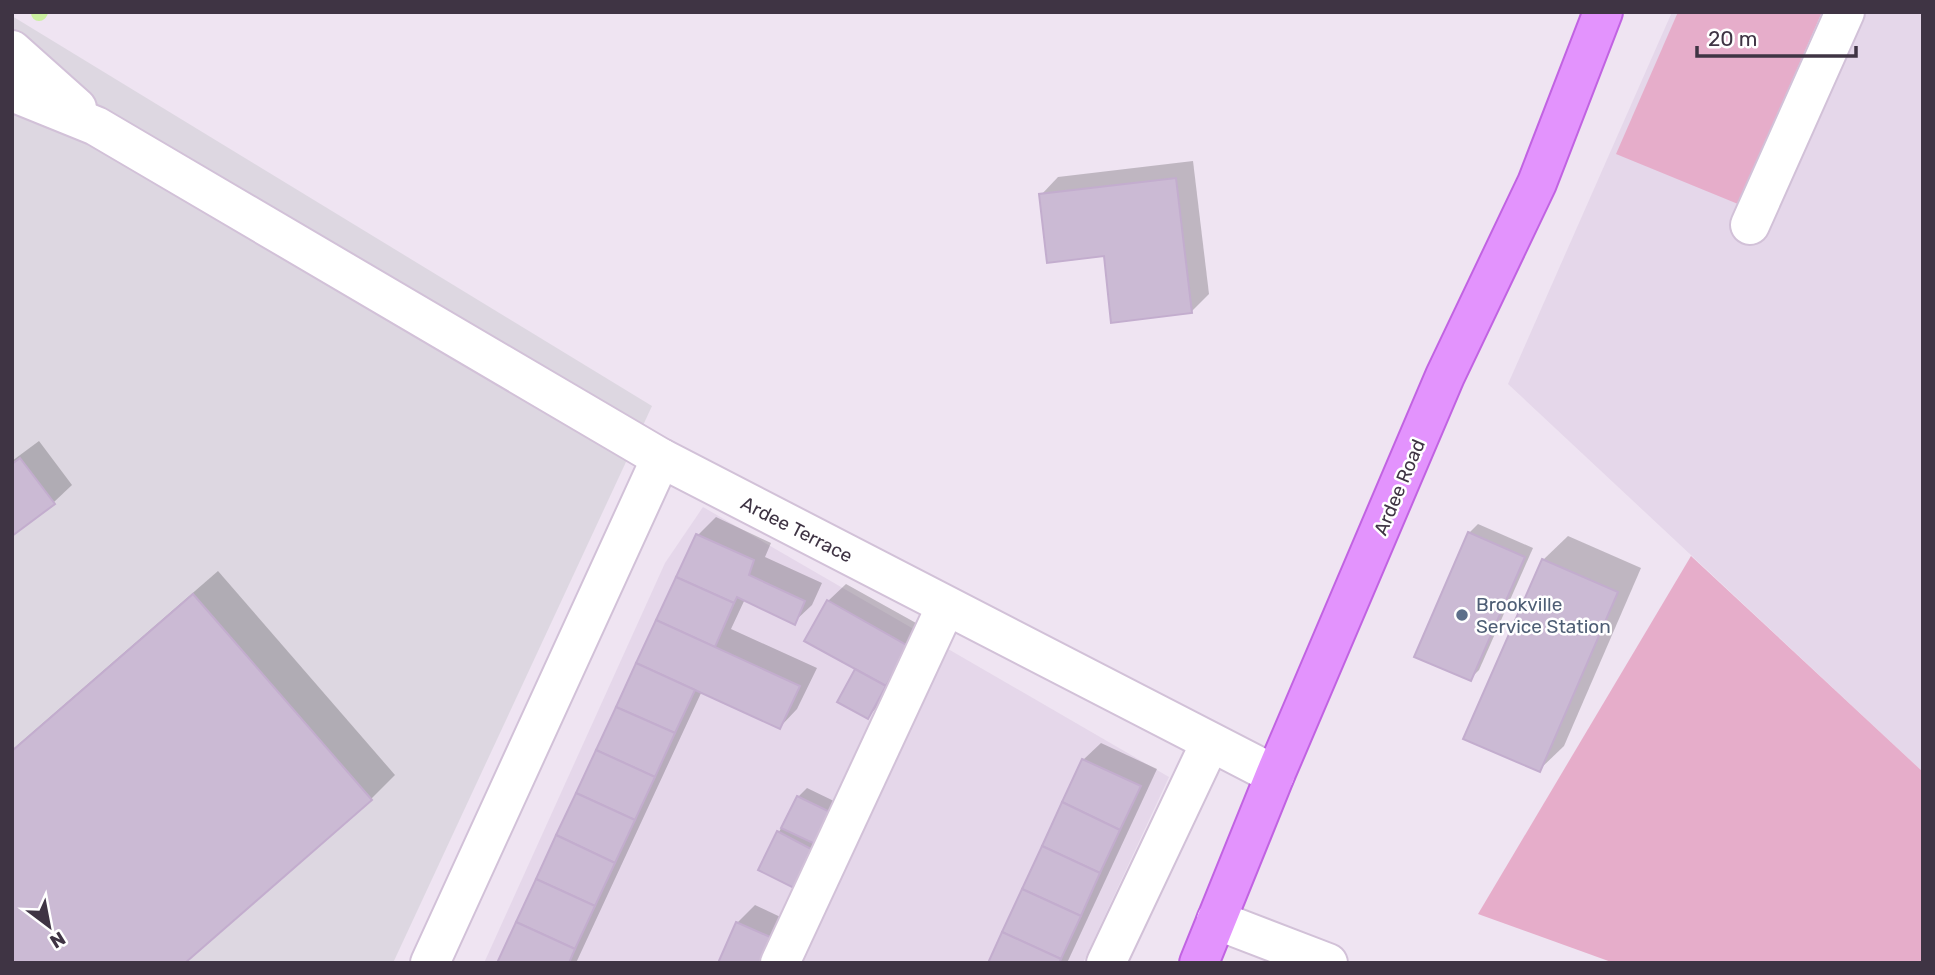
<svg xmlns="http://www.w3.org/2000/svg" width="1935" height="975" viewBox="0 0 1935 975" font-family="Rubik,sans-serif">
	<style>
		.residential { fill: #e5d7ea }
		.industrial { fill: #ddd7e1 }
		.green { fill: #e6adca }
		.shadow { fill: #0003 }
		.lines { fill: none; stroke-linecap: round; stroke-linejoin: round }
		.stream { stroke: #ccefa1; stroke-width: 16 }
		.building { fill: #cbbad4; stroke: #c3adce; stroke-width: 2 }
		.minor-casing { stroke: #d2c1d8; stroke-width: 42 }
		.major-casing { stroke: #c163e2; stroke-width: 42 }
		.minor { stroke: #fff; stroke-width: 38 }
		.major { stroke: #e393fd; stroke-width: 38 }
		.service-dot { fill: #5c6f8a; stroke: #fff; stroke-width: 2.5 }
		.labels { text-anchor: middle; stroke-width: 5; stroke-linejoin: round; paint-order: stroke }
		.street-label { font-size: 19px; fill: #3f3444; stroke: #fff }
		.service-label { font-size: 19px; fill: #4e5e75; stroke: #fff; text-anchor: start }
	</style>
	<rect width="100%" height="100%" fill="#efe4f2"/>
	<g class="residential">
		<path d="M 1672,12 L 1923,12 L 1923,772 L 1508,384 Z"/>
		<path d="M 703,507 L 1169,777 L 1083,963 L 484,963 L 665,563 Z"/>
	</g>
	<path class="industrial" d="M 12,16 L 652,406 L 393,963 L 12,963 Z"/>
	<g class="green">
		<path d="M 1678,12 L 1822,12 L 1738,204 L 1616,154 Z"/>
		<path d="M 1691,556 L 1923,772 L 1923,963 L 1614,963 L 1478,914 Z"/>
	</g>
	<g class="shadow">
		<path d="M 1193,161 L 1209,294 L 1191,312 L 1105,254 L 1041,195 L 1058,177 Z"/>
		<path d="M 39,441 L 72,485 L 54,502 L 12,534 L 12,461 Z"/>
		<path d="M 716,517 L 771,543 L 765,557 L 822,583 L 812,605 L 794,622 L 745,599 L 731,629 L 817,668 L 797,709 L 780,727 L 702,691 L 576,963 L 499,963 L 698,535 Z"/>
		<path d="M 1478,524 L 1533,548 L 1479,670 L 1470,679 L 1469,533 Z"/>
		<path d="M 1568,536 L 1641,568 L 1564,746 L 1539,770 L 1543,560 Z"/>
		<path d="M 218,571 L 395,775 L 371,799 L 12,963 L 12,750 Z"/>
		<path d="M 846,584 L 925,628 L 894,675 L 876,708 L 868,717 L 857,670 L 858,669 L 828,601 Z"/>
		<path d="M 1101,743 L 1157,769 L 1067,963 L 990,963 L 1083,760 Z"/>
		<path d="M 807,788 L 838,803 L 802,877 L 779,832 L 798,797 Z"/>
		<path d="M 755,905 L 793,923 L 775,963 L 737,923 Z"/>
	</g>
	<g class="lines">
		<path class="stream" d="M 39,13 L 40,12"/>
	</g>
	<g class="building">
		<path d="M 1176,178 L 1192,313 L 1111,323 L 1104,256 L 1047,263 L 1039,194 Z"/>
		<path d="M 20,458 L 55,504 L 12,536 L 12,464 Z"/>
		<path d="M 1468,532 L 1525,557 L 1471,681 L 1414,657 Z"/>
		<path d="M 696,534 L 754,560 L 749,575 L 805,601 L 795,625 L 737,597 L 734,603 L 676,577 Z"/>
		<path d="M 1542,559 L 1618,592 L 1540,772 L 1463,739 Z"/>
		<path d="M 676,577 L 734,603 L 715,647 L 656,620 Z"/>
		<path d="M 193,594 L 372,800 L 185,963 L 12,963 L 12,751 Z"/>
		<path d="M 827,600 L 908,646 L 886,686 L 804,641 Z"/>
		<path d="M 656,620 L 800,686 L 780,729 L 636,663 Z"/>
		<path d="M 636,663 L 695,690 L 675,733 L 616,707 Z"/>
		<path d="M 855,669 L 886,686 L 868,719 L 837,702 Z"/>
		<path d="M 616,707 L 675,733 L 655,777 L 596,750 Z"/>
		<path d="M 596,750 L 655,777 L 635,820 L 576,793 Z"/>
		<path d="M 1082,759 L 1141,786 L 1120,830 L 1062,802 Z"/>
		<path d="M 576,793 L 635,820 L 615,863 L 556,835 Z"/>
		<path d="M 797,796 L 830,812 L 815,844 L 781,828 Z"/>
		<path d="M 1062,802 L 1120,830 L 1100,873 L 1042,846 Z"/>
		<path d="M 777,831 L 813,850 L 794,888 L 758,870 Z"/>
		<path d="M 556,835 L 615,863 L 595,906 L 536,879 Z"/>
		<path d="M 1042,846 L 1100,873 L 1081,916 L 1022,889 Z"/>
		<path d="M 536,879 L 595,906 L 575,949 L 516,922 Z"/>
		<path d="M 1022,889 L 1081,916 L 1061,959 L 1002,932 Z"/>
		<path d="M 516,922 L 575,949 L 569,963 L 497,963 Z"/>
		<path d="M 736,922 L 777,940 L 767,963 L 718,963 Z"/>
		<path d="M 1002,932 L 1061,959 L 1059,963 L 988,963 Z"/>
	</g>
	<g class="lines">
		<defs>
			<g id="minor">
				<path d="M 12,50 L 77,108"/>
				<path d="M 12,92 L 96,126 L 661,458"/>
				<path d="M 1750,225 L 1845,12"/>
				<path d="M 1216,920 L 1328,963"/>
				<path d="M 430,963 L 661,458 L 1275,775"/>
				<path d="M 780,963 L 946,606"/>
				<path d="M 1106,963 L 1210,743"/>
			</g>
			<path id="major" d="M 1199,963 L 1275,775 L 1445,376 L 1537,183 L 1603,12"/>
		</defs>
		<use href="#minor" class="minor-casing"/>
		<use href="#major" class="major-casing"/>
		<use href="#minor" class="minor"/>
		<use href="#major" class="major"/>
	</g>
	<circle class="service-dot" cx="1462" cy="615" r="7"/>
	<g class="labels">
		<g class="street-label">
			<text transform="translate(1399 487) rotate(-67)" y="7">Ardee Road</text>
			<text transform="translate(797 529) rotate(27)" y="7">Ardee Terrace</text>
		</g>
		<g class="service-label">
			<text x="1476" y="611">Brookville<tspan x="1476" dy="22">Service Station</tspan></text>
		</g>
	</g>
	<rect width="1935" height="975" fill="none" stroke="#3f3444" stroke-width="28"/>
	<g transform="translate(49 926) rotate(148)" stroke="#ffffff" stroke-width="5" paint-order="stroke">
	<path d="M0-5L12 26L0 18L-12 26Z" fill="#3f3444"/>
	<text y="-10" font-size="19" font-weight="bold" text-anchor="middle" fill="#3f3444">N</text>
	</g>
	<path d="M1697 46v10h159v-10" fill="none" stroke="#3f3444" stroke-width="3.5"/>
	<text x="1708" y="46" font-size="21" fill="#3f3444" stroke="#ffffff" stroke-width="5" paint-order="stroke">20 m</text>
</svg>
